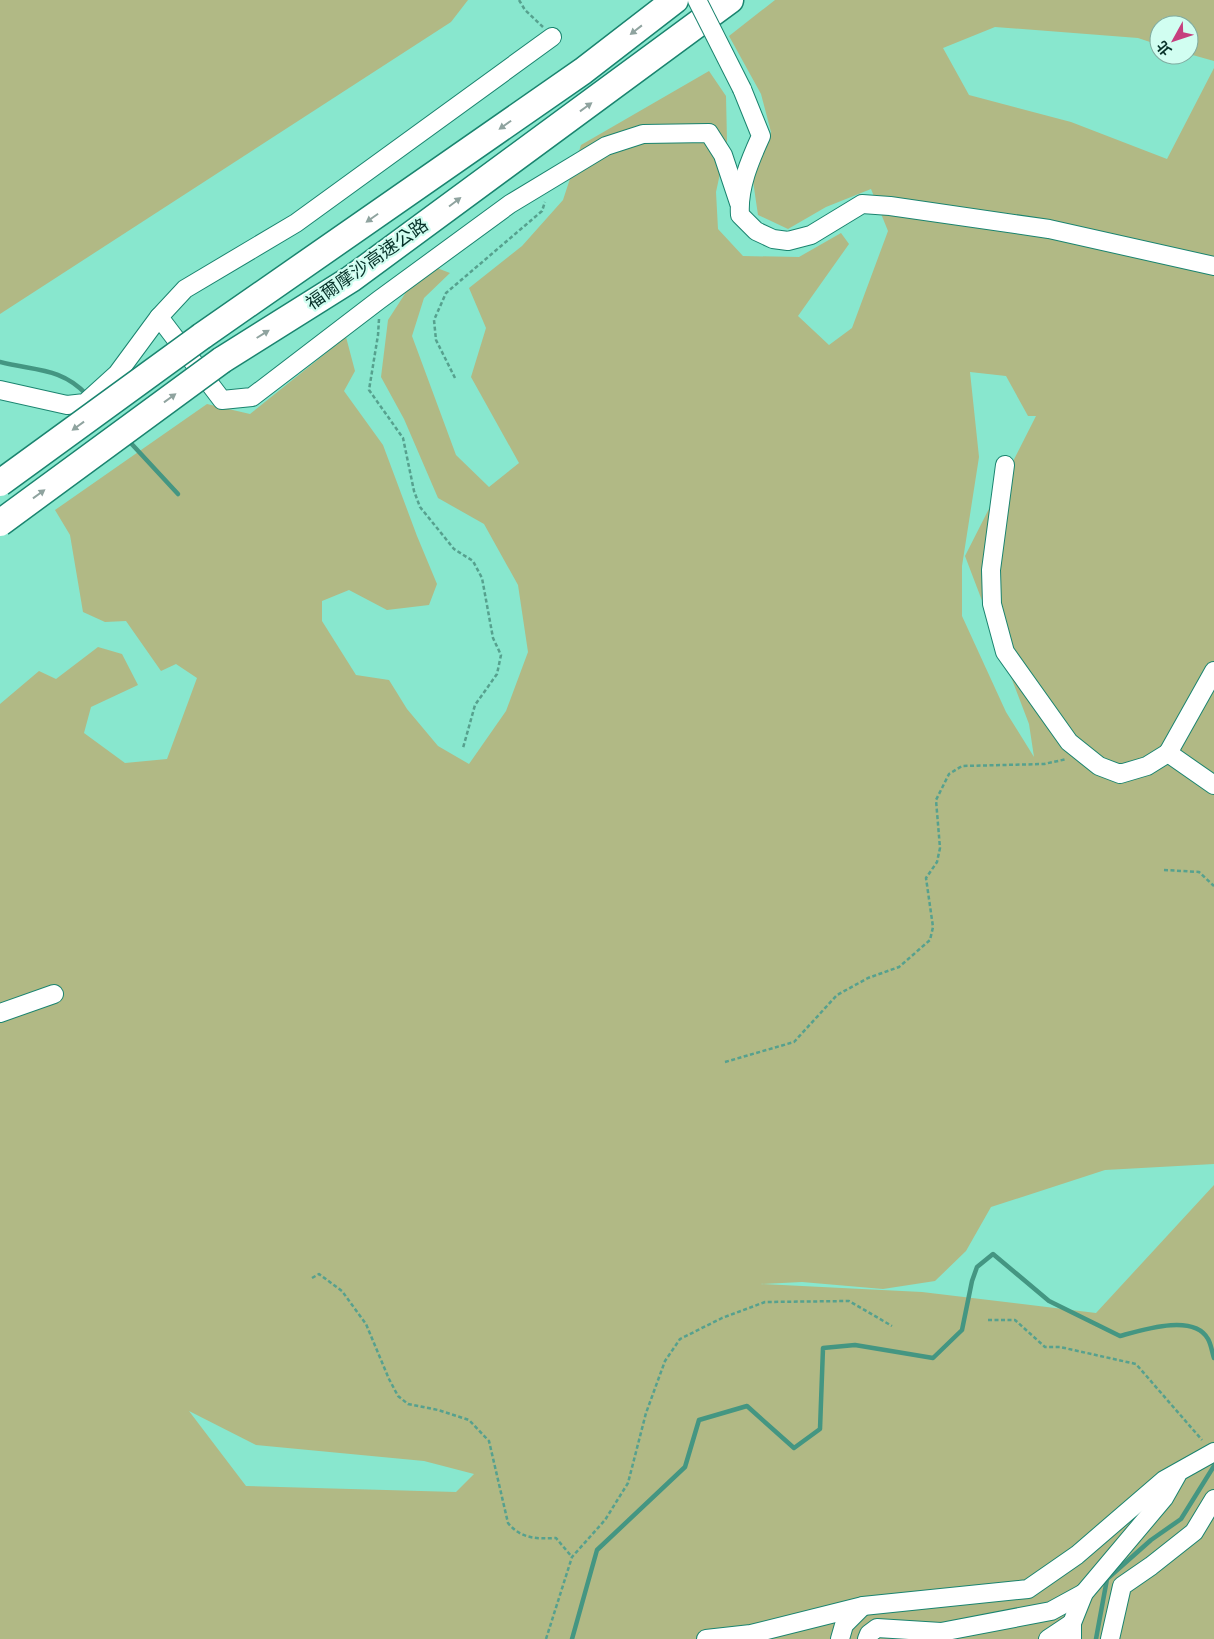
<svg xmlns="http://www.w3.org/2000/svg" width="1214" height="1639" viewBox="0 0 1214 1639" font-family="Manrope,'Noto Sans TC',sans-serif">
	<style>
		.green { fill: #b1b985; fill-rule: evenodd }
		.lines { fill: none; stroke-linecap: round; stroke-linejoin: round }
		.stream { stroke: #449682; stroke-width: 4.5 }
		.minor-casing { stroke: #1a846f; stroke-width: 20 }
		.highway-casing { stroke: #1a846f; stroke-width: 29 }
		.path { stroke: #56a18e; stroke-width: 2.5; stroke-dasharray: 4 2.5; stroke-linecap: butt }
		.minor { stroke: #fff; stroke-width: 18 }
		.highway { stroke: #fff; stroke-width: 26 }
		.minor-bridge-casing { stroke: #1a846f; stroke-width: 20; stroke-linecap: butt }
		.highway-bridge-casing { stroke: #1a846f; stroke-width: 29; stroke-linecap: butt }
		.minor-bridge { stroke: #fff; stroke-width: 18 }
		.highway-bridge { stroke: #fff; stroke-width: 26 }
		.oneway { fill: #8fa39f }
		.labels { text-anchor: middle; stroke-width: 4.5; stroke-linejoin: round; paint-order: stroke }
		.street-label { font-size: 18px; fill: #073229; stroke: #d1fef1 }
	</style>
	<rect width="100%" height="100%" fill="#88e7ce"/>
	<g class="green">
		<path d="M 0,0 L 468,0 L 451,22 L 0,314 Z"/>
		<path d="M 775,0 L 1214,0 L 1214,61 L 1189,54 L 1189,25 L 1159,25 L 1159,45 L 1138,38 L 995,27 L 943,48 L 969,95 L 1071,122 L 1167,159 L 1214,68 L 1214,1164 L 1105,1170 L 991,1207 L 966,1251 L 935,1281 L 883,1289 L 802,1282 L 760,1284 L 922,1292 L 1096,1313 L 1214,1185 L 1214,1639 L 0,1639 L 0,704 L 39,671 L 56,679 L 98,647 L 122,654 L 138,685 L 91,707 L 84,733 L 125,763 L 167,759 L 197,678 L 176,664 L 161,671 L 126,621 L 105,622 L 83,612 L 70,535 L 55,510 L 207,404 L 250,414 L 346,337 L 355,371 L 344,391 L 383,445 L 417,536 L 437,584 L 429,605 L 387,610 L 349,590 L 322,601 L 322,621 L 356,675 L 389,680 L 407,709 L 438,746 L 469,764 L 506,711 L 528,652 L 518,585 L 484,524 L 438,498 L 404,419 L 381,377 L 388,320 L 410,286 L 437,268 L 450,273 L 424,298 L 412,336 L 456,455 L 489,487 L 519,463 L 471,377 L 486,328 L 469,288 L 522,246 L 563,200 L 581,145 L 709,71 L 726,96 L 727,141 L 716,192 L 718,229 L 743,256 L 799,257 L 841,233 L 849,244 L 798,316 L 829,345 L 852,328 L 888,231 L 871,189 L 826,207 L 788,229 L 758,215 L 753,181 L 771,132 L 761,94 L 729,36 ZM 970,372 L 1006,376 L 1028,416 L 1036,416 L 965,556 L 1029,724 L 1034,757 L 1006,712 L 962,616 L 962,566 L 979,457 ZM 189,1411 L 256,1445 L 424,1461 L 474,1474 L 456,1492 L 246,1486 Z"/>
	</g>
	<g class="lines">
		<g class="stream">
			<path d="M 0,362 C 34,371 61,367 87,395"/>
			<path d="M 128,440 L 178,494"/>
			<path d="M 572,1639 L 597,1550 L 685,1467 L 699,1420 L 747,1406 L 794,1448 L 820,1429 L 823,1348 L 855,1345 L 933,1358 L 962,1330 L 972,1281 L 977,1267 L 993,1254 L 1049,1301 L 1120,1336 C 1142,1330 1194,1313 1208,1339 C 1211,1344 1212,1352 1214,1358"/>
			<path d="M 1096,1639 L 1107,1579 L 1151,1540 L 1181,1519 L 1214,1466"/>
		</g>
		<defs>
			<g id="minor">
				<path d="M 552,37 L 296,223 L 185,289 L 159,317 L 222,400 L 252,397 L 379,300 L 510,204 L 606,146 L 643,134 L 709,133 L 723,155 L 739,203"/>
				<path d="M 742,89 L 761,136 C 750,160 738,188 740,215 L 756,231 L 773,239 L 788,241 L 811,235 L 862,204 L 890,206 L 1049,229 L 1214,266"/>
				<path d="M 0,390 L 67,405 L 85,403 L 117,374 L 159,317"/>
				<path d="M 1005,465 L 991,570 L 992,604 L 1005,652 L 1069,742 L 1099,766 L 1120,774 L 1147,766 L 1168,753"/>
				<path d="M 1214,671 L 1168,753 L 1214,785"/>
				<path d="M 0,1013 L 54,994"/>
				<path d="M 706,1639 L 751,1634 L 863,1606 L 1028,1589 L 1077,1555 L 1164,1480 L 1214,1452"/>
				<path d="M 840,1639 L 844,1625 L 863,1606"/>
				<path d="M 867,1639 L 869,1634 L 877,1628 L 941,1632 L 1051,1611 L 1084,1593"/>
				<path d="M 1048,1639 L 1072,1623"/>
				<path d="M 1072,1639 L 1072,1623 L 1084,1593 L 1164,1498 L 1177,1475"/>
				<path d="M 1110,1639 L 1122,1586 L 1151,1566 L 1194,1532 L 1214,1499"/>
			</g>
			<g id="highway">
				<path d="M 202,336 L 583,71 L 675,0"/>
				<path d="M 222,360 L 351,279 L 730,0"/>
			</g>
		</defs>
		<use href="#minor" class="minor-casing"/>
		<use href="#highway" class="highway-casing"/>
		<g class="path">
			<path d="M 519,0 L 525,10 L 543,27"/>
			<path d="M 379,319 L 378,335 L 369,390 L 403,438 L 414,491 L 420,507 L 454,549 L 473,561 L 482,578 L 493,638 L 501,655 L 497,674 L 475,705 L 463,748"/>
			<path d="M 455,378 L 436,340 L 434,320 L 446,293 L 542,211 L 545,202"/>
			<path d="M 1164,870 L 1199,872 L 1214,886"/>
			<path d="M 725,1062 L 794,1042 L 837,995 L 868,978 L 899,967 L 930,940 L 933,927 L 926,878 L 937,862 L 940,848 L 936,800 L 949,774 L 962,766 L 1044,764 L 1067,759"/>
			<path d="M 312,1278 L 319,1274 L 342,1291 L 366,1324 L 389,1379 L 398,1396 L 408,1404 L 438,1410 L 469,1420 L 489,1441 L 508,1523 C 521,1539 537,1539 556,1538 L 572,1557"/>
			<path d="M 988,1320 L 1015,1320 L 1045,1347 L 1060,1347 L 1136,1364 L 1202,1440"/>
			<path d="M 546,1639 L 572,1557 L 605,1520 L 628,1483 L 646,1413 L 665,1361 L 680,1339 L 722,1318 L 765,1302 L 849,1301 L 892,1326"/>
		</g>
		<use href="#minor" class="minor"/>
		<use href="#highway" class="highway"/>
		<defs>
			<path id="minor-bridge" d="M 697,0 L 742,89"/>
			<g id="highway-bridge">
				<path d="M 0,483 L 202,336"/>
				<path d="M 0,523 L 222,360"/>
			</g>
		</defs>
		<use href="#minor-bridge" class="minor-bridge-casing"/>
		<use href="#highway-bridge" class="highway-bridge-casing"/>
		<use href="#minor-bridge" class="minor-bridge"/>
		<use href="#highway-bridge" class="highway-bridge"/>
	</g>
	<defs><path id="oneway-solid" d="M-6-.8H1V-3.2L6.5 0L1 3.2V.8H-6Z" transform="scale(1.25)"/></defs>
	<g class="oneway">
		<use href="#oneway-solid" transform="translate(636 30) rotate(142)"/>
		<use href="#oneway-solid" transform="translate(586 107) rotate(-36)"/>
		<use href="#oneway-solid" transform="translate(505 125) rotate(145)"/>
		<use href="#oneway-solid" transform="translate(455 202) rotate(-37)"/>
		<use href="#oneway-solid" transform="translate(372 218) rotate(145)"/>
		<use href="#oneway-solid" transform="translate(263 334) rotate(-32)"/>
		<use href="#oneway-solid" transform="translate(170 398) rotate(-36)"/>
		<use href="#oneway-solid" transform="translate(78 426) rotate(144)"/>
		<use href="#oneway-solid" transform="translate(39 494) rotate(-36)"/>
	</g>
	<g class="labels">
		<g class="street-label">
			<text transform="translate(367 264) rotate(-35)" y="6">福爾摩沙高速公路</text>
		</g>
	</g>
	<g transform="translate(1174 40) rotate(230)"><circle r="24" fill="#d1fef1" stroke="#80aca1"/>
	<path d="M0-4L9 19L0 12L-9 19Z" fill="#c63f7e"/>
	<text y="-8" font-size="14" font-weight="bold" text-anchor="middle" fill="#073229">北</text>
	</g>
</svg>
